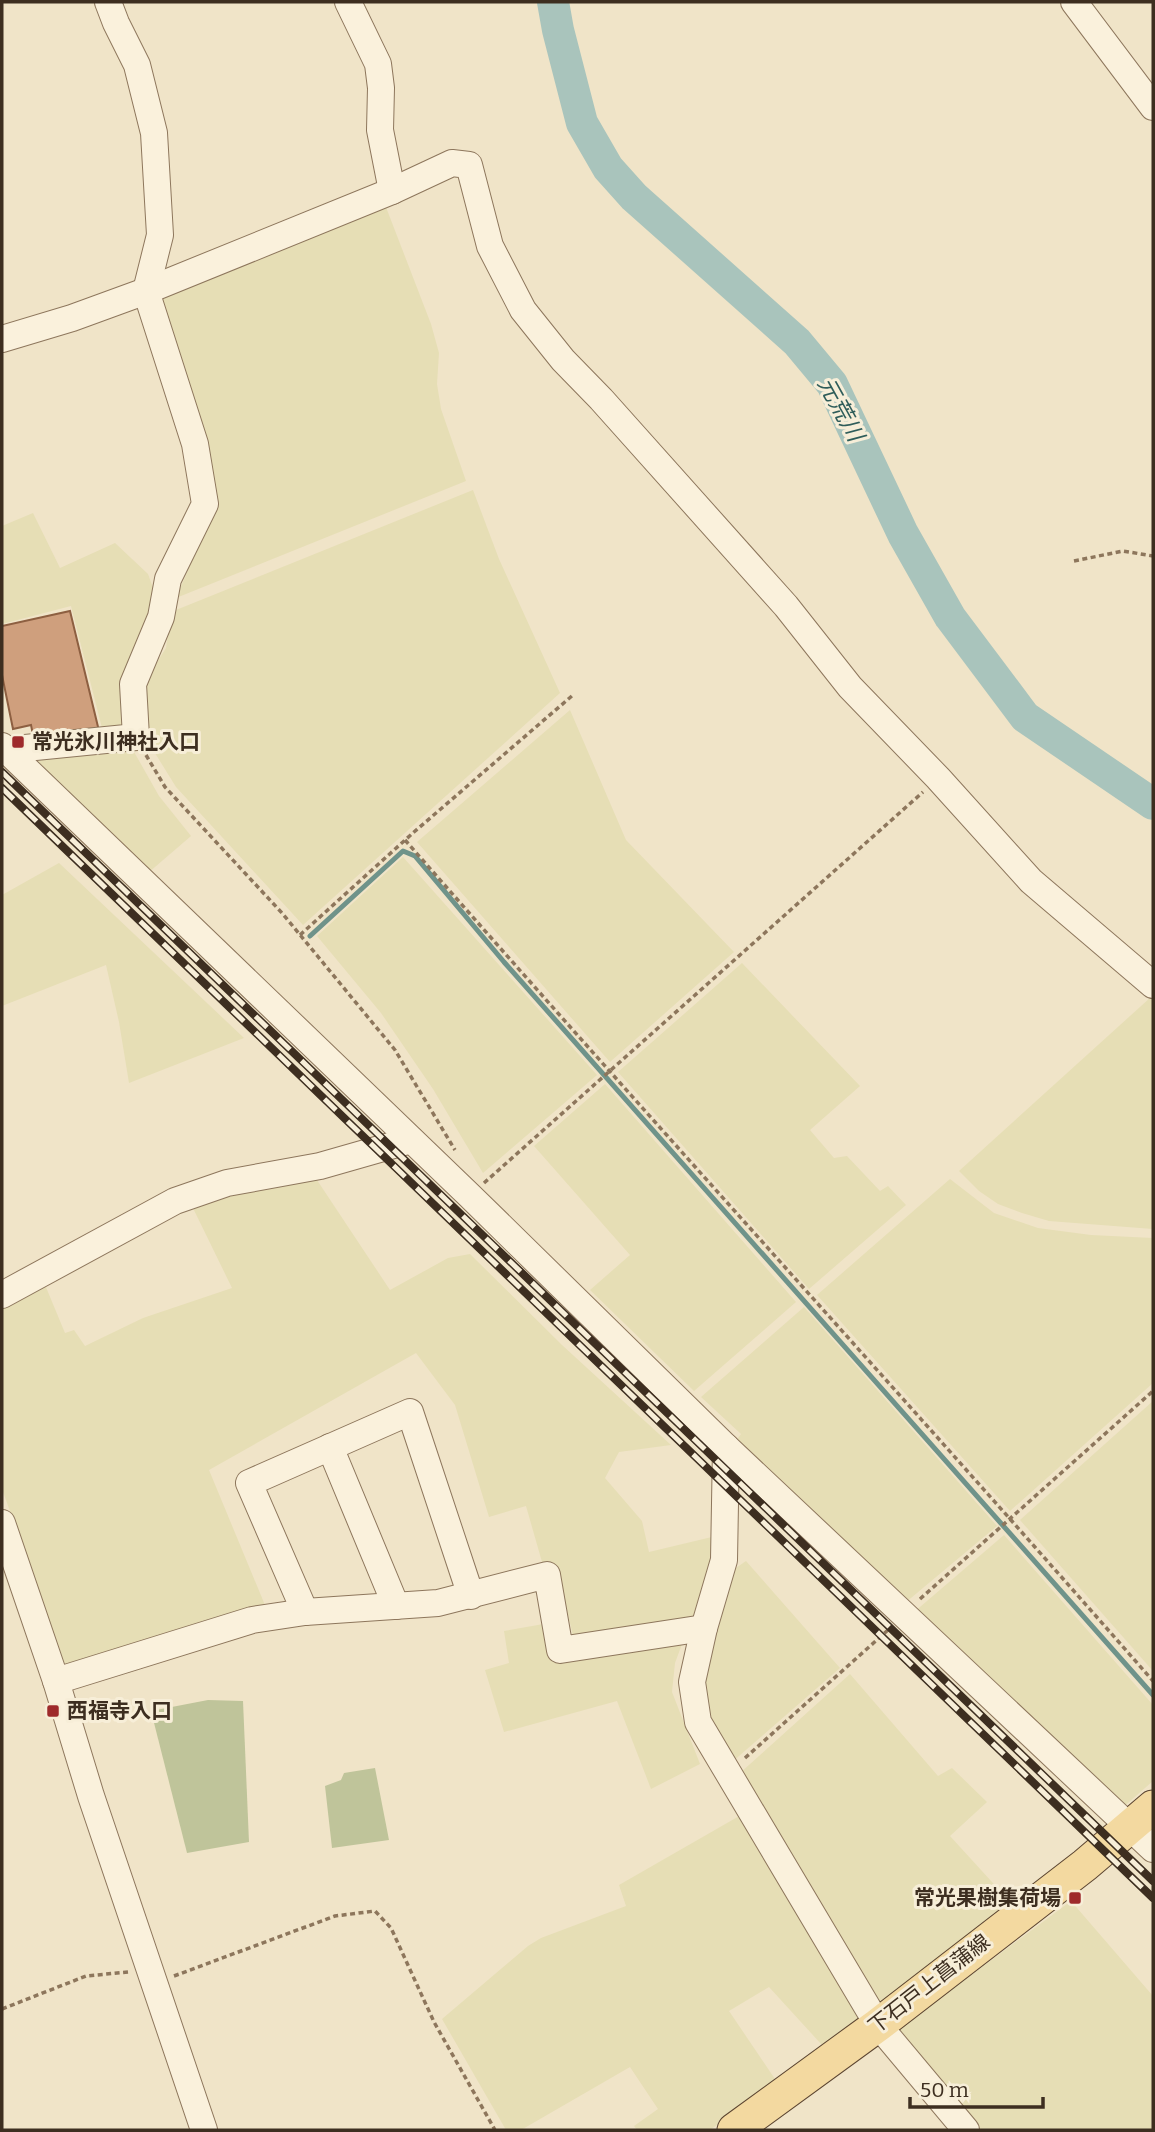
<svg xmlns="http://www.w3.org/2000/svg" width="1155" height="2132" viewBox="0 0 1155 2132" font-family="Bitter,'Noto Sans JP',serif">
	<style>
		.farmland { fill: #e6deb5 }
		.cemetery { fill: #bfc49a }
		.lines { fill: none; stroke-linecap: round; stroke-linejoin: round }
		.stream { stroke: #6f938a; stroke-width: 5 }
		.river { stroke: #a9c4bc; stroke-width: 32 }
		.building { fill: #cf9f7d; stroke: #8d5f41; stroke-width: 2 }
		.minor-casing { stroke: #8d765c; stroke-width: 28 }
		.major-casing { stroke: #5b4430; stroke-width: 35 }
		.path { stroke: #8d765c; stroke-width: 3.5; stroke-dasharray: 5 3.5; stroke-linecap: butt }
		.minor { stroke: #faf1dc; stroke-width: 26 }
		.major { stroke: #f3d9a0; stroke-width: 33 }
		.rail-casing { stroke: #3d2e20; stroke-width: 8 }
		.rail { stroke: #f7eed8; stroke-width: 5; stroke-dasharray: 16; stroke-linecap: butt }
		.poi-dot { fill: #9e2a2b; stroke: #f7eed8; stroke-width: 2.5 }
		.labels { text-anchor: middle; stroke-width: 6; stroke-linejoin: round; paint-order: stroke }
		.poi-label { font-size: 21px; font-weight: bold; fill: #3d2e20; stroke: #f7eed8; text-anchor: start }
		.street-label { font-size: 21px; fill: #3d2e20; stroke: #f7eed8 }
		.water-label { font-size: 23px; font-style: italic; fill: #2f5d5a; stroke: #f7eed8 }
	</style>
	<rect width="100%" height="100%" fill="#f0e4c8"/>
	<g class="farmland">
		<path d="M 384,202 L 431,324 L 439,353 L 437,384 L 441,409 L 466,481 L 176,598 L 206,528 L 158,295 Z"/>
		<path d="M 473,490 L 499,559 L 560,693 L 303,925 L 176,787 L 150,745 L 142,711 L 145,681 L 166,648 L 171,612 Z"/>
		<path d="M 33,513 L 60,568 L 115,543 L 148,574 L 156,596 L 124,729 L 103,732 L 71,606 L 2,624 L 2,526 Z"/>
		<path d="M 570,710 L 626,840 L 734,952 L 610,1062 L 417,842 Z"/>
		<path d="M 129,743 L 159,796 L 191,836 L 148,873 L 25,753 Z"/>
		<path d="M 403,857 L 597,1075 L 483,1173 L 433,1089 L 381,1013 L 317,936 Z"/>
		<path d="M 59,863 L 244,1038 L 129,1083 L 119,1022 L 106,965 L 2,1006 L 2,895 Z"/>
		<path d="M 742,963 L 860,1086 L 810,1130 L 834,1158 L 847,1156 L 880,1191 L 888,1186 L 906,1205 L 809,1289 L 618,1072 Z"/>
		<path d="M 1151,997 L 1153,999 L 1153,1229 L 1049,1221 L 1022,1213 L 998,1204 L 979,1191 L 959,1171 Z"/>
		<path d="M 605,1084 L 796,1302 L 694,1391 L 590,1290 L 630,1255 L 534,1146 Z"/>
		<path d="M 315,1177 L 390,1290 L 448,1258 L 470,1254 L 562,1345 L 671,1445 L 619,1452 L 605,1478 L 642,1521 L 649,1552 L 716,1536 L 713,1565 L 693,1620 L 574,1640 L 557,1568 L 544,1569 L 526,1506 L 489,1517 L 455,1405 L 416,1353 L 209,1470 L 267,1610 L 66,1667 L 2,1489 L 2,1302 L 43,1280 L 65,1333 L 74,1330 L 85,1346 L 143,1318 L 232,1288 L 191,1204 Z"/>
		<path d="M 950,1179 L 994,1213 L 1038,1228 L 1091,1235 L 1153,1238 L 1153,1383 L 1010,1511 L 817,1295 Z"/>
		<path d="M 804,1307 L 997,1526 L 905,1603 L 735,1442 L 741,1434 L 701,1397 Z"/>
		<path d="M 1153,1401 L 1153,1671 L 1020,1520 Z"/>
		<path d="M 1004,1535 L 1153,1705 L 1153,1781 L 1121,1809 L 913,1613 Z"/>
		<path d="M 746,1561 L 840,1668 L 731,1763 L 714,1738 L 702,1681 L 730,1572 Z"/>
		<path d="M 549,1623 L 552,1659 L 685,1636 L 675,1663 L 672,1692 L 700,1764 L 651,1789 L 617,1701 L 504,1732 L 485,1670 L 509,1663 L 504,1631 Z"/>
		<path d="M 850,1674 L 938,1776 L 952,1768 L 987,1802 L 950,1836 L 1013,1905 L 879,2003 L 740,1773 Z"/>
		<path d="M 741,1815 L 860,2017 L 822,2045 L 769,1987 L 729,2011 L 777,2082 L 710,2130 L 637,2130 L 634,2126 L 658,2109 L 630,2067 L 521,2130 L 506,2130 L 442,2019 L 528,1946 L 541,1938 L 626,1906 L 619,1885 Z"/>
		<path d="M 1071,1901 L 1153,1996 L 1153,2130 L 976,2130 L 893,2033 Z"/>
	</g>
	<g class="cemetery">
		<path d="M 208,1700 L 243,1701 L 249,1842 L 187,1853 L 151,1711 Z"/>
		<path d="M 375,1768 L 389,1840 L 332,1848 L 325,1786 L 341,1780 L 344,1773 Z"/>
	</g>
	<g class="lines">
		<path class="stream" d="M 310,936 L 403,851 L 415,856 L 504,962 L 1153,1695"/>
		<path class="river" d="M 553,2 L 558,30 L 582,123 L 608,168 L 634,197 L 797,342 L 832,384 L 903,534 L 950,617 L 1025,717 L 1153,804"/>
	</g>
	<path class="building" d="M 70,611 L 99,731 L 34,740 L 31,725 L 13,729 L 2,675 L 2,626 Z"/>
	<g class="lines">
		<defs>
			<g id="minor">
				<path d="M 348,2 L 378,64 L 381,88 L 380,130 L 392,191"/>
				<path d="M 1074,2 L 1153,107"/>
				<path d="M 2,339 L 72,318 L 146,291 L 392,191 L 452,163 L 469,165 L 490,246 L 523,310 L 563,360 L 601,399 L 786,606 L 850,687 L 938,778 L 1031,881 L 1153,985"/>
				<path d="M 2,746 L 470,1196 L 726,1447 L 1153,1849"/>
				<path d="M 5,750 L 136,737 L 133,684 L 161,617 L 168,579 L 205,504 L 195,444 L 146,291 L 160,235 L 154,133 L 137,65 L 116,23 L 108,2"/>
				<path d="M 2,1295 L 175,1201 L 227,1183 L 320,1166 L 411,1140"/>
				<path d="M 330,1447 L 396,1606"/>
				<path d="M 726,1447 L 724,1560 L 704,1628 L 692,1682 L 698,1722 L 878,2025 L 966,2130"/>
				<path d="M 2,1523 L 56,1681 L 91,1796 L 204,2130"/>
				<path d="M 305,1612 L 249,1483 L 410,1412 L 471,1596"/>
				<path d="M 56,1681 L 252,1620 L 305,1612 L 438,1603 L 547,1575 L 560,1650 L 704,1628"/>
			</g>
			<path id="major" d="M 734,2130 L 878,2025 L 1085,1865 L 1153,1807"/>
		</defs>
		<use href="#minor" class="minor-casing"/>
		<use href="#major" class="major-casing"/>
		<g class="path">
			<path d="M 1074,561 L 1123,551 L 1153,556"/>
			<path d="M 146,755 L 165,787 L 282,913 L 395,1050 L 455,1150"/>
			<path d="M 405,840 C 653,1123 906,1399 1153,1681"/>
			<path d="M 300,935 L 414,832 L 573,695"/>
			<path d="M 484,1183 L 923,792"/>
			<path d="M 920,1599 L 1153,1391"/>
			<path d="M 745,1758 L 888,1630"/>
			<path d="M 174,1976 L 335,1916 L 375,1911 L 391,1928 L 434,2022 L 495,2130"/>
			<path d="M 2,2009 L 86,1976 L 128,1972"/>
		</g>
		<use href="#minor" class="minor"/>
		<use href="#major" class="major"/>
		<defs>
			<g id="rail">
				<path d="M 2,772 L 1153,1881"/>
				<path d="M 2,788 L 1153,1898"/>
			</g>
		</defs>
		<use href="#rail" class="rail-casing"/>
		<use href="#rail" class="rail"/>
	</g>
	<g class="poi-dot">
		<rect x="11" y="735" width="14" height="14" rx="3.5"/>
		<rect x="46" y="1704" width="14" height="14" rx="3.5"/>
		<rect x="1068" y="1891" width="14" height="14" rx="3.5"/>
	</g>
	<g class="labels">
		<g class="poi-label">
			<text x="32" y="749">常光氷川神社入口</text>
			<text x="67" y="1718">西福寺入口</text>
			<text x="1061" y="1905" text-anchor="end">常光果樹集荷場</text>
		</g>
		<g class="street-label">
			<text transform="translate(929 1984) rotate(-38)" y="7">下石戸上菖蒲線</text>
		</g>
		<g class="water-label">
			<text transform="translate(841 409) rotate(61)" y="8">元荒川</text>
		</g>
	</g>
	<rect width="1155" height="2132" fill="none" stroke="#3d2e20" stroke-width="7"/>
	<path d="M910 2097v10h133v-10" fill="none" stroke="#3d2e20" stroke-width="3.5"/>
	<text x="920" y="2097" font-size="21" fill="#3d2e20" stroke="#f7eed8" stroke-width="5" paint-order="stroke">50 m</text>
</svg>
